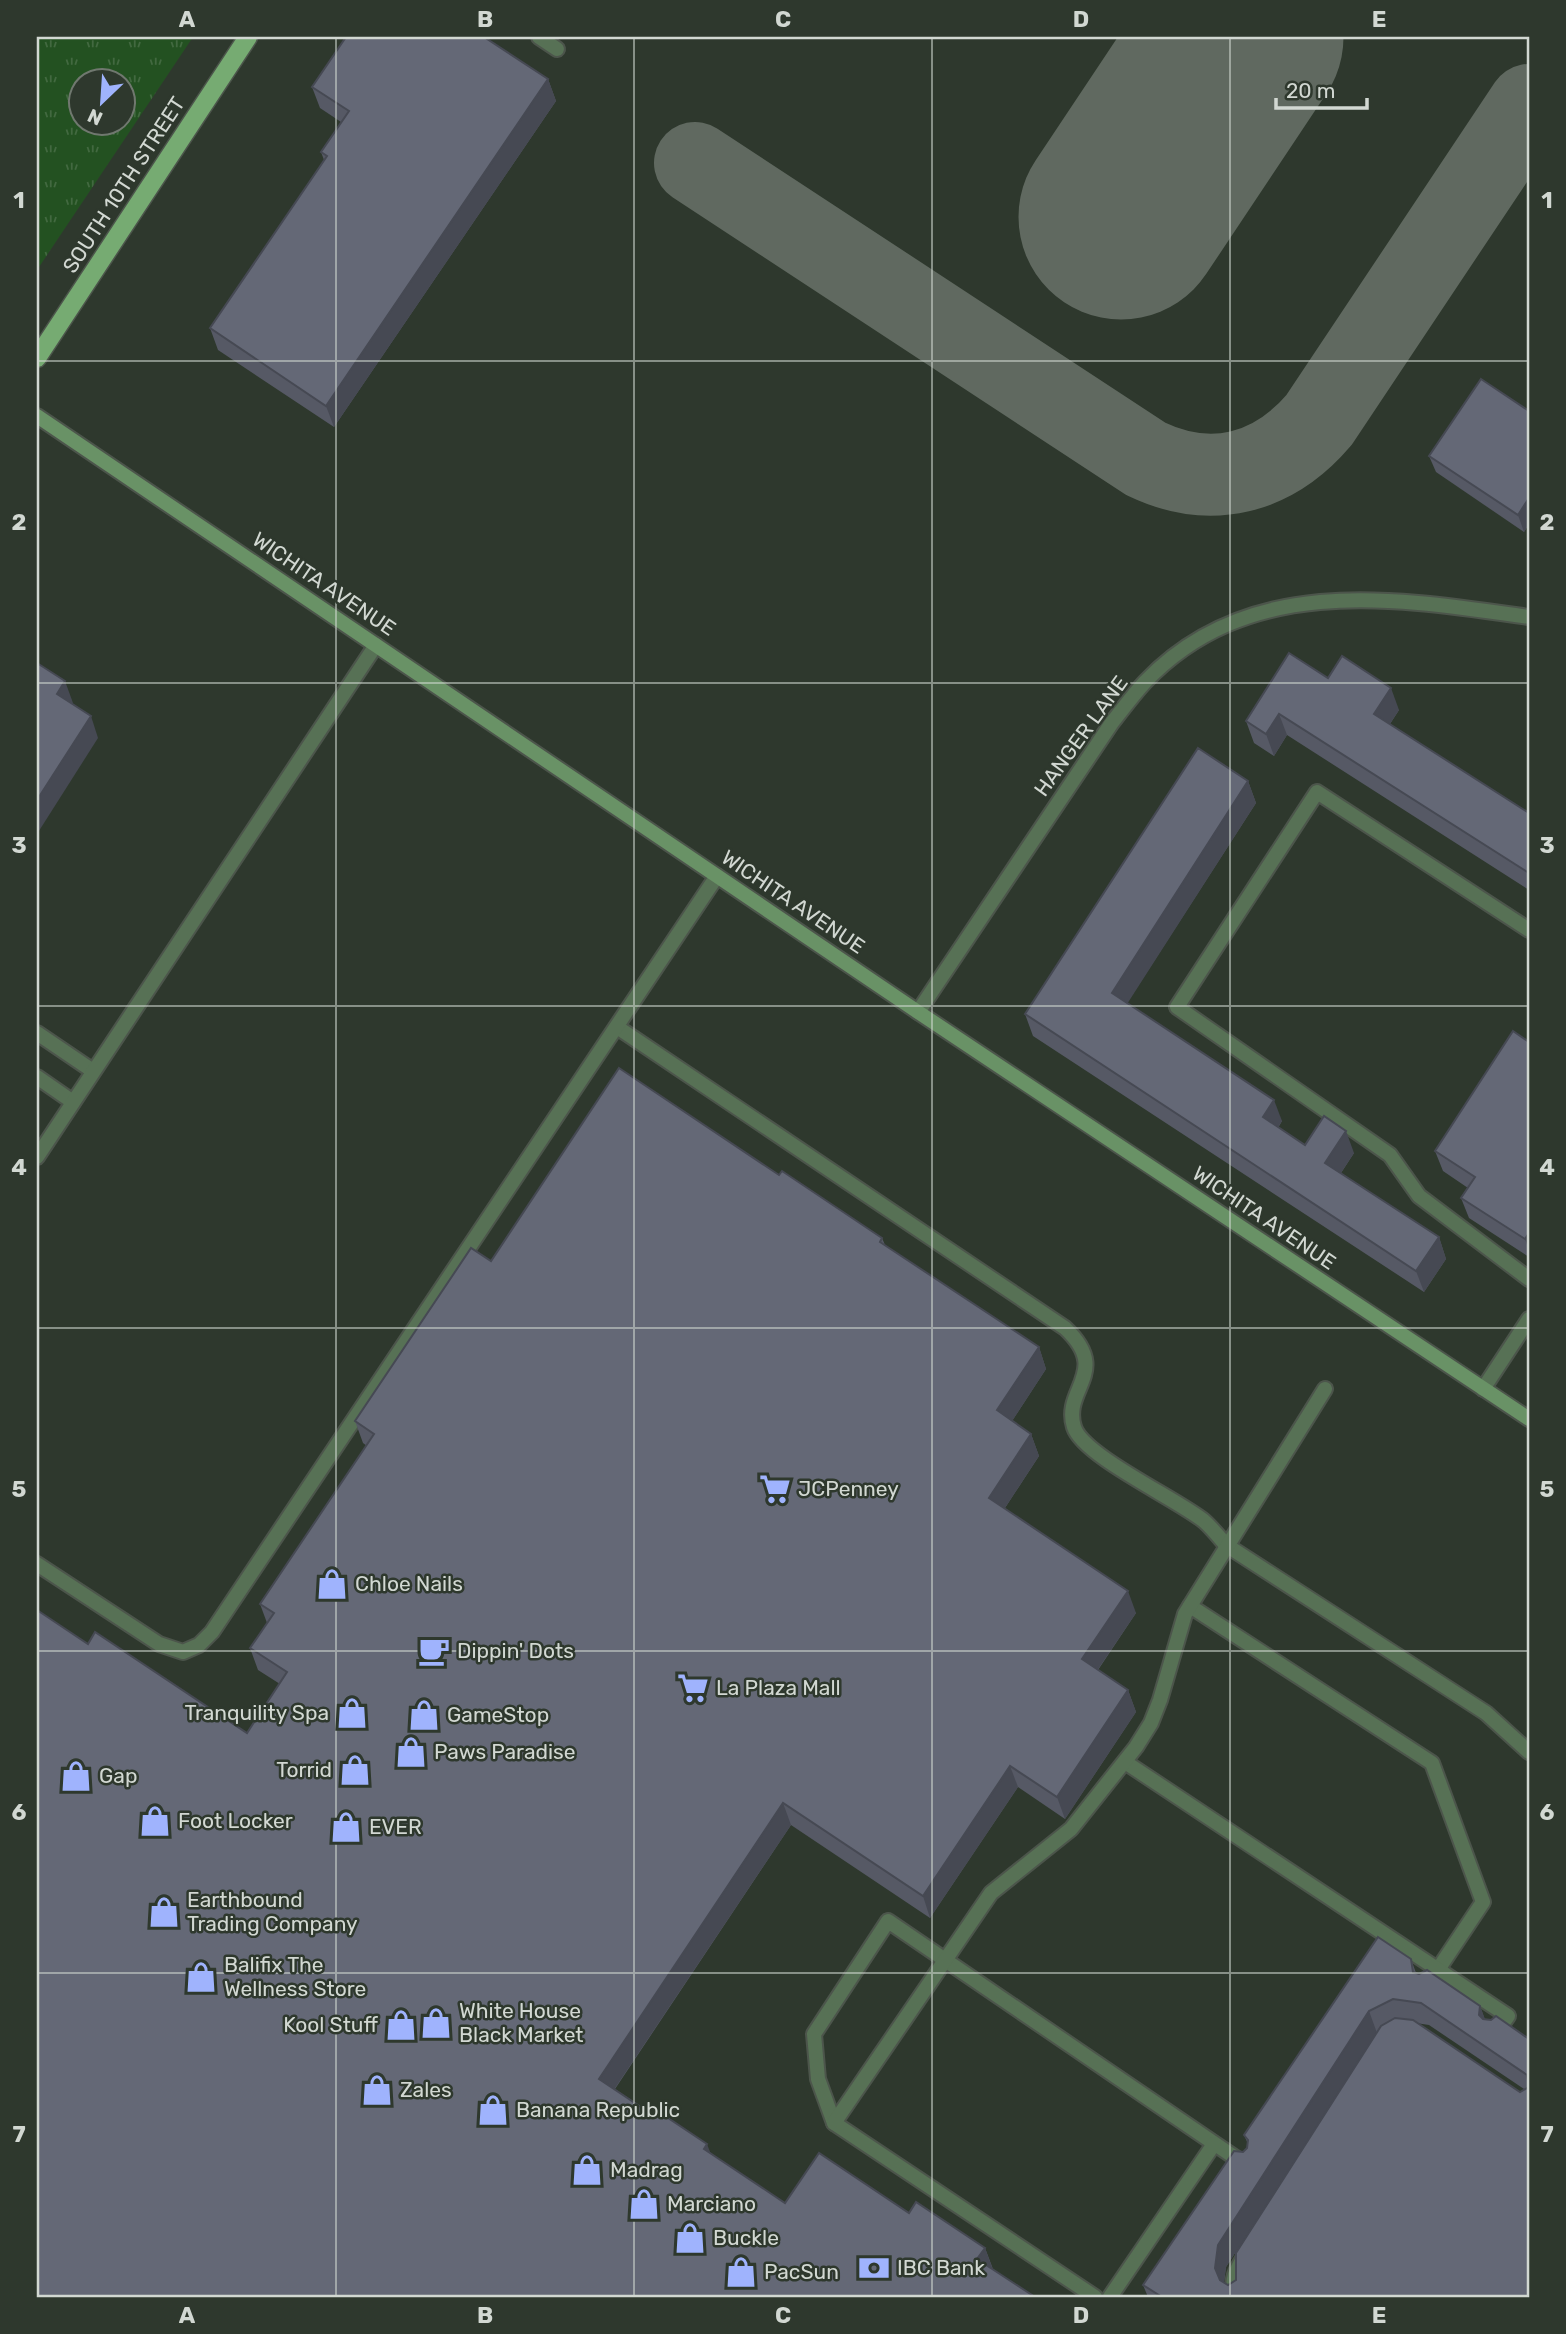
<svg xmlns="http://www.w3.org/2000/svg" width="1566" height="2334" viewBox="0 0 1566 2334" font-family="Rubik,sans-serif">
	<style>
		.grass { fill: url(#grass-tufts); fill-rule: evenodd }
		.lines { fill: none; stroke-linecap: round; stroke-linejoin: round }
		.taxiway { stroke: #606960; stroke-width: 82 }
		.runway { stroke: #606960; stroke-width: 205 }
		.lane-casing { stroke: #4c554b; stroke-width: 18 }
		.street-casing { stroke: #4c554b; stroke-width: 18 }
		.secondary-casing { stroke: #4c554b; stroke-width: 18 }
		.primary-casing { stroke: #4c554b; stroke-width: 21 }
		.lane { stroke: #577155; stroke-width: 14 }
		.street { stroke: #577155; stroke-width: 14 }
		.secondary { stroke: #699266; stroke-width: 14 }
		.primary { stroke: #76ab72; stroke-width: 18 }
		.wall { fill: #565965; fill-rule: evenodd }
		.shaded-wall { fill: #464953 }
		.building { fill: #646876; stroke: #464953; stroke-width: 2 }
		.grid { fill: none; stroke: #d2d8d2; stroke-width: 2; stroke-opacity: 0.55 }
		.labels { text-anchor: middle; stroke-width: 5; stroke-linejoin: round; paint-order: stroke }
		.street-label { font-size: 21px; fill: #d2d8d2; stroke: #2e382d }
		.poi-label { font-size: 21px; fill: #d2d8d2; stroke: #2e382d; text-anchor: start }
		.neatline { fill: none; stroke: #d2d8d2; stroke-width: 2.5 }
		.grid-label { font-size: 23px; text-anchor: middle; font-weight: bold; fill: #d2d8d2 }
	</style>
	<defs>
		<pattern id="grass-tufts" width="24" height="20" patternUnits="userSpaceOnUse" patternTransform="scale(1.75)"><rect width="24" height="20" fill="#235121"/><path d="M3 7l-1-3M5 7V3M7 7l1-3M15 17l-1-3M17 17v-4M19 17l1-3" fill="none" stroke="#426940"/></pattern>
	</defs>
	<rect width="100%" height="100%" fill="#2e382d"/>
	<path class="grass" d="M 37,37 L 193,37 L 37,270 ZM 80,80 L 122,80 L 122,122 L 80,122 Z"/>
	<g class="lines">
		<path class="taxiway" d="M 695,163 L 1146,459 C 1211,490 1273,474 1319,420 L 1529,105"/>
		<path class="runway" d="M 1121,217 L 1241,37"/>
		<defs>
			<g id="lane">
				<path d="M 539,37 L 557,49"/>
				<path d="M 1529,930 L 1317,792 L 1177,1007 L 1390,1155 L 1419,1196 L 1529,1279"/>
				<path d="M 617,1027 L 1065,1328 C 1112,1372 1062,1389 1074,1427 C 1083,1456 1177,1499 1204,1521 C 1212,1528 1219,1537 1226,1545 L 1486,1713 L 1529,1752"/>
				<path d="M 37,1033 L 93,1071"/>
				<path d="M 37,1077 L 73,1102"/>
				<path d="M 37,1157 L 376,645"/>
				<path d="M 1483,1389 L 1529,1319"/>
				<path d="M 37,1564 L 159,1644 L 183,1652 L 199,1645 L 212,1632 L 717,876"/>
				<path d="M 1190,1606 L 1432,1763 L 1483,1902 L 1427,1986"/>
				<path d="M 1125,1762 L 1508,2016 L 1496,2033"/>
				<path d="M 834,2123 L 818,2079 L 814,2034 L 888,1921 L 1246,2165"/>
				<path d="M 1095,2297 L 834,2123 L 991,1893 L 1071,1829 L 1136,1747 L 1151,1723 L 1160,1700 L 1185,1614 L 1325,1389"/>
				<path d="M 1110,2297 L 1214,2144"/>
				<path d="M 1236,2297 C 1229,2281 1237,2268 1246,2254"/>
			</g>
			<path id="street" d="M 918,1012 L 1111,724 C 1122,710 1133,695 1145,682 C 1249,573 1396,598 1529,617"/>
			<path id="secondary" d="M 37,416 L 918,1012 L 1529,1419"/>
			<path id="primary" d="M 37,358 L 248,37"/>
		</defs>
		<use href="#lane" class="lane-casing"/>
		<use href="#street" class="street-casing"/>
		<use href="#secondary" class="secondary-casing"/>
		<use href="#primary" class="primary-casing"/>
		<use href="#lane" class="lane"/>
		<use href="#street" class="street"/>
		<use href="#secondary" class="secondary"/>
		<use href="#primary" class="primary"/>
	</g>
	<g class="wall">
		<path d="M 548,79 L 556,101 L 334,427 L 218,350 L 210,328 L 324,160 L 321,152 L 341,122 L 320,108 L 312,87 Z"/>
		<path d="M 1529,411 L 1529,524 L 1524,532 L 1436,472 L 1429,456 Z"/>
		<path d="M 1328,678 L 1399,710 L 1390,724 L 1529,813 L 1529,890 L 1287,735 L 1274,756 L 1254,743 L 1246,721 Z"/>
		<path d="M 1248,781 L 1256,803 L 1127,1003 L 1282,1121 L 1278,1128 L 1305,1145 L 1354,1153 L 1341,1173 L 1439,1237 L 1446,1259 L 1424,1292 L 1033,1036 L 1025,1014 Z"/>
		<path d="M 1529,1042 L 1529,1257 L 1469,1218 L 1461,1198 L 1468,1188 L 1443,1171 L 1435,1151 Z"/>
		<path d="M 779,1175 L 882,1238 L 885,1245 L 1039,1347 L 1046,1369 L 1012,1421 L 1031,1434 L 1039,1456 L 1005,1508 L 1136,1613 L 1098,1670 L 1128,1690 L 1136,1712 L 1065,1819 L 1018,1787 L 930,1918 L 791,1825 L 615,2089 L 785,2203 L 909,2213 L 985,2248 L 993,2269 L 37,2297 L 88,1644 L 247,1733 L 280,1684 L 258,1670 L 250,1648 L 267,1623 L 260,1604 L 367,1446 L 363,1443 L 355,1421 L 491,1261 Z"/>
		<path d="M 1411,1959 L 1416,1973 L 1480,2006 L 1485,2020 L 1529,2039 L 1529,2297 L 1148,2297 L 1143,2285 L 1243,2152 L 1247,2148 L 1248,2144 L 1244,2135 ZM 1416,2023 L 1429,2025 L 1524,2089 L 1520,2092 ZM 1344,2085 L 1236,2280 L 1228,2285 L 1224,2283 L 1226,2267 Z"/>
	</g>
	<g class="shaded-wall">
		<path d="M 548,79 L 556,101 L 334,427 L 326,406 Z"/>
		<path d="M 1529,498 L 1529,524 L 1524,532 L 1518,515 Z"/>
		<path d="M 65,681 L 73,703 L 65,716 L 57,694 Z"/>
		<path d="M 1391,688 L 1399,710 L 1382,736 L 1374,714 Z"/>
		<path d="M 1279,714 L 1287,735 L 1274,756 L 1266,734 Z"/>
		<path d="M 91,716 L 98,738 L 37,834 L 37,800 Z"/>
		<path d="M 1248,781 L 1256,803 L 1120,1015 L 1112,993 Z"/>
		<path d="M 1274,1100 L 1282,1121 L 1270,1139 L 1263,1117 Z"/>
		<path d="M 1346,1131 L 1354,1153 L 1333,1185 L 1325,1163 Z"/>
		<path d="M 1529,1233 L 1529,1250 L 1525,1239 Z"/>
		<path d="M 1439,1237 L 1446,1259 L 1424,1292 L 1416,1271 Z"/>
		<path d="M 1039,1347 L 1046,1369 L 1005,1432 L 997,1410 Z"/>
		<path d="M 1031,1434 L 1039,1456 L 997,1520 L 989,1498 Z"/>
		<path d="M 1128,1591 L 1136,1613 L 1090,1681 L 1082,1659 Z"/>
		<path d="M 1128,1690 L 1136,1712 L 1065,1819 L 1057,1797 Z"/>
		<path d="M 1010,1766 L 1018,1787 L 930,1918 L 923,1896 Z"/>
		<path d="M 783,1803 L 791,1825 L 607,2100 L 599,2079 Z"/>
		<path d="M 1480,2006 L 1488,2027 L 1479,2015 Z"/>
		<path d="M 1369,2011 L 1377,2033 L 1226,2267 L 1223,2289 L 1215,2268 L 1218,2245 Z"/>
		<path d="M 707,2144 L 715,2165 L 704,2149 Z"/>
		<path d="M 985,2248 L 993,2270 L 977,2259 Z"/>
	</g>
	<g class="building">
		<path d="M 346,37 L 484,37 L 548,79 L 326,406 L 210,328 L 327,156 L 321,152 L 349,111 L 312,87 Z"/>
		<path d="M 1481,379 L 1529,411 L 1529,498 L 1518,515 L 1429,456 Z"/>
		<path d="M 1289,653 L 1328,678 L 1342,656 L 1391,688 L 1374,714 L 1529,813 L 1529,873 L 1279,714 L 1266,734 L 1246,721 Z"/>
		<path d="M 37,663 L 65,681 L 57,694 L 91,716 L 37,800 Z"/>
		<path d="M 1198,748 L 1248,781 L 1112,993 L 1274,1100 L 1263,1117 L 1305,1145 L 1324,1116 L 1346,1131 L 1325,1163 L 1439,1237 L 1416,1271 L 1025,1014 Z"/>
		<path d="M 1513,1031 L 1529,1042 L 1529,1233 L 1525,1239 L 1461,1198 L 1475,1177 L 1435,1151 Z"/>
		<path d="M 619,1068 L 779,1175 L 782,1171 L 882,1238 L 880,1242 L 1039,1347 L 997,1410 L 1031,1434 L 989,1498 L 1128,1591 L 1082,1659 L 1128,1690 L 1057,1797 L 1010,1766 L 923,1896 L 783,1803 L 599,2079 L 653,2115 L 656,2110 L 707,2144 L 704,2149 L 785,2203 L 819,2153 L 909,2213 L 916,2202 L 985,2248 L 977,2259 L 1035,2297 L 37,2297 L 37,1610 L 88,1644 L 95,1632 L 247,1733 L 287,1672 L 250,1648 L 274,1613 L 260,1604 L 374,1434 L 355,1421 L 471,1248 L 491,1261 Z"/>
		<path d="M 1378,1937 L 1411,1959 L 1413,1972 L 1419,1974 L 1427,1970 L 1480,2006 L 1479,2015 L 1483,2019 L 1491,2020 L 1496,2016 L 1529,2039 L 1529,2086 L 1527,2075 L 1421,2003 L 1393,1999 L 1369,2011 L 1218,2245 L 1215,2268 L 1220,2280 L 1228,2285 L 1236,2280 L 1236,2253 L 1381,2026 L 1395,2018 L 1413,2020 L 1520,2092 L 1529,2087 L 1529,2297 L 1162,2297 L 1143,2285 L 1234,2151 L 1243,2152 L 1247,2148 L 1248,2140 L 1244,2135 Z"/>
	</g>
	<path class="grid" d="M 336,37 L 336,2297M 634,37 L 634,2297M 932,37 L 932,2297M 1230,37 L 1230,2297M 37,361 L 1529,361M 37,683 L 1529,683M 37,1006 L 1529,1006M 37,1328 L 1529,1328M 37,1651 L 1529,1651M 37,1973 L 1529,1973"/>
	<defs>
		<symbol id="supermarket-bare" viewBox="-9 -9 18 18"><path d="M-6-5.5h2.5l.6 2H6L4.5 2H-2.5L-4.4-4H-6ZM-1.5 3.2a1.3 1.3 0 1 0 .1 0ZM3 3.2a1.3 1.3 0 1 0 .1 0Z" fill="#9fb3fd" stroke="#2e382d" stroke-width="2.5" paint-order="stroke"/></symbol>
		<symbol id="shop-bare" viewBox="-9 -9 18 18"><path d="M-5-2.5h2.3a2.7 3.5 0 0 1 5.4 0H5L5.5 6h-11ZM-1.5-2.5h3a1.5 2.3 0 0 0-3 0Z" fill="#9fb3fd" stroke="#2e382d" stroke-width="2.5" paint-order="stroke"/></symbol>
		<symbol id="cafe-bare" viewBox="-9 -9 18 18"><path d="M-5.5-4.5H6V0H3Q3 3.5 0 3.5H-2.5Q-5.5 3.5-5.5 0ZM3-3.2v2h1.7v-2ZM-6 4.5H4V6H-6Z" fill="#9fb3fd" stroke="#2e382d" stroke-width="2.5" paint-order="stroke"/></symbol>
		<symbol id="bank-bare" viewBox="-9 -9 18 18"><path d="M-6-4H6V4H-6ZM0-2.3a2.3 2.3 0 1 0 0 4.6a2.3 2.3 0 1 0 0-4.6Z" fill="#9fb3fd" stroke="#2e382d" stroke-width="2.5" paint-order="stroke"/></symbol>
	</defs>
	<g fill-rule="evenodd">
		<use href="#supermarket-bare" x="753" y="1467" width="44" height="44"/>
		<use href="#shop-bare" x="310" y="1562" width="44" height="44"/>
		<use href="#cafe-bare" x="412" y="1629" width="44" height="44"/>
		<use href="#supermarket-bare" x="671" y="1666" width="44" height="44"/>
		<use href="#shop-bare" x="330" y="1691" width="44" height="44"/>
		<use href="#shop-bare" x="402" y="1693" width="44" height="44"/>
		<use href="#shop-bare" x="389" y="1730" width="44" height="44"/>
		<use href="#shop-bare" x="333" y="1748" width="44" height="44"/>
		<use href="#shop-bare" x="54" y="1754" width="44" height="44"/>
		<use href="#shop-bare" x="133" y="1799" width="44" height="44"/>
		<use href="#shop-bare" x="324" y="1805" width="44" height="44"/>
		<use href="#shop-bare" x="142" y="1890" width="44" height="44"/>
		<use href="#shop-bare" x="179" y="1955" width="44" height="44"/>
		<use href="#shop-bare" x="414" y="2001" width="44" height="44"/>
		<use href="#shop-bare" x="379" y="2003" width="44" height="44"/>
		<use href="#shop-bare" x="355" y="2068" width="44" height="44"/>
		<use href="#shop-bare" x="471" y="2088" width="44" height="44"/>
		<use href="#shop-bare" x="565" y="2148" width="44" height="44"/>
		<use href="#shop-bare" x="622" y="2182" width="44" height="44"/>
		<use href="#shop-bare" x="668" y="2216" width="44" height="44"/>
		<use href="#bank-bare" x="852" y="2246" width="44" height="44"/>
		<use href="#shop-bare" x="719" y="2250" width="44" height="44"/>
	</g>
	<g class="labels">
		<g class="street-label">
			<text transform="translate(124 185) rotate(-57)" y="7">SOUTH 10TH STREET</text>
			<text transform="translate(324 584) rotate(34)" y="7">WICHITA AVENUE</text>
			<text transform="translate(1081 736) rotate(-54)" y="7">HANGER LANE</text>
			<text transform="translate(793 902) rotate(34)" y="7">WICHITA AVENUE</text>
			<text transform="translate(1264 1218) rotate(34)" y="7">WICHITA AVENUE</text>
		</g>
		<g class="poi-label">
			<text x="798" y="1496">JCPenney</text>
			<text x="355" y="1591">Chloe Nails</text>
			<text x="457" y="1658">Dippin' Dots</text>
			<text x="716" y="1695">La Plaza Mall</text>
			<text x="329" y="1720" text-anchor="end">Tranquility Spa</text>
			<text x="447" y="1722">GameStop</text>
			<text x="434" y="1759">Paws Paradise</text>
			<text x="332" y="1777" text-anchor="end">Torrid</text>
			<text x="99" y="1783">Gap</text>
			<text x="178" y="1828">Foot Locker</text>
			<text x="369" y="1834">EVER</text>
			<text x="187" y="1907">Earthbound<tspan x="187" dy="24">Trading Company</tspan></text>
			<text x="224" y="1972">Balifix The<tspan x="224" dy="24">Wellness Store</tspan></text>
			<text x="459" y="2018">White House<tspan x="459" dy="24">Black Market</tspan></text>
			<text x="378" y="2032" text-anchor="end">Kool Stuff</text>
			<text x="400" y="2097">Zales</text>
			<text x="516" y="2117">Banana Republic</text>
			<text x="610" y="2177">Madrag</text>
			<text x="667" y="2211">Marciano</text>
			<text x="713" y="2245">Buckle</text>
			<text x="897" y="2275">IBC Bank</text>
			<text x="764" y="2279">PacSun</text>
		</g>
	</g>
	<rect width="1566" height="2334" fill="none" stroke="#2e382d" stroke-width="77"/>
	<g transform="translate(102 102) rotate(205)"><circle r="33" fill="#2e382d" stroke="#70786f" stroke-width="2"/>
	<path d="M0-5L12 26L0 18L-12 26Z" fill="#9fb3fd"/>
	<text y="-10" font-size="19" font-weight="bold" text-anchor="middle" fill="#d2d8d2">N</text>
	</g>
	<path d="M1276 98v10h91v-10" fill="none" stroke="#d2d8d2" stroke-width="3.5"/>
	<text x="1286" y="98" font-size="21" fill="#d2d8d2" stroke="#2e382d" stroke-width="5" paint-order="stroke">20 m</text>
	<rect x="38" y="38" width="1490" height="2258" class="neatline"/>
	<g class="grid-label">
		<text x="187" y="27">A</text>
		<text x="485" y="27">B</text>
		<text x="783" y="27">C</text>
		<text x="1081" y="27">D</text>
		<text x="1379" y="27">E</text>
		<text x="19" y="208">1</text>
		<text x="1547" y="208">1</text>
		<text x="19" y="530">2</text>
		<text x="1547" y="530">2</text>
		<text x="19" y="853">3</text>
		<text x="1547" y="853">3</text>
		<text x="19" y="1175">4</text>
		<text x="1547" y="1175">4</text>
		<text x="19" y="1497">5</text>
		<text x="1547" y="1497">5</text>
		<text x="19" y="1820">6</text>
		<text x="1547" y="1820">6</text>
		<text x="19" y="2142">7</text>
		<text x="1547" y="2142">7</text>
		<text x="187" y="2323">A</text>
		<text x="485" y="2323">B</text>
		<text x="783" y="2323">C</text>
		<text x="1081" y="2323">D</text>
		<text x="1379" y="2323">E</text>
	</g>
</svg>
